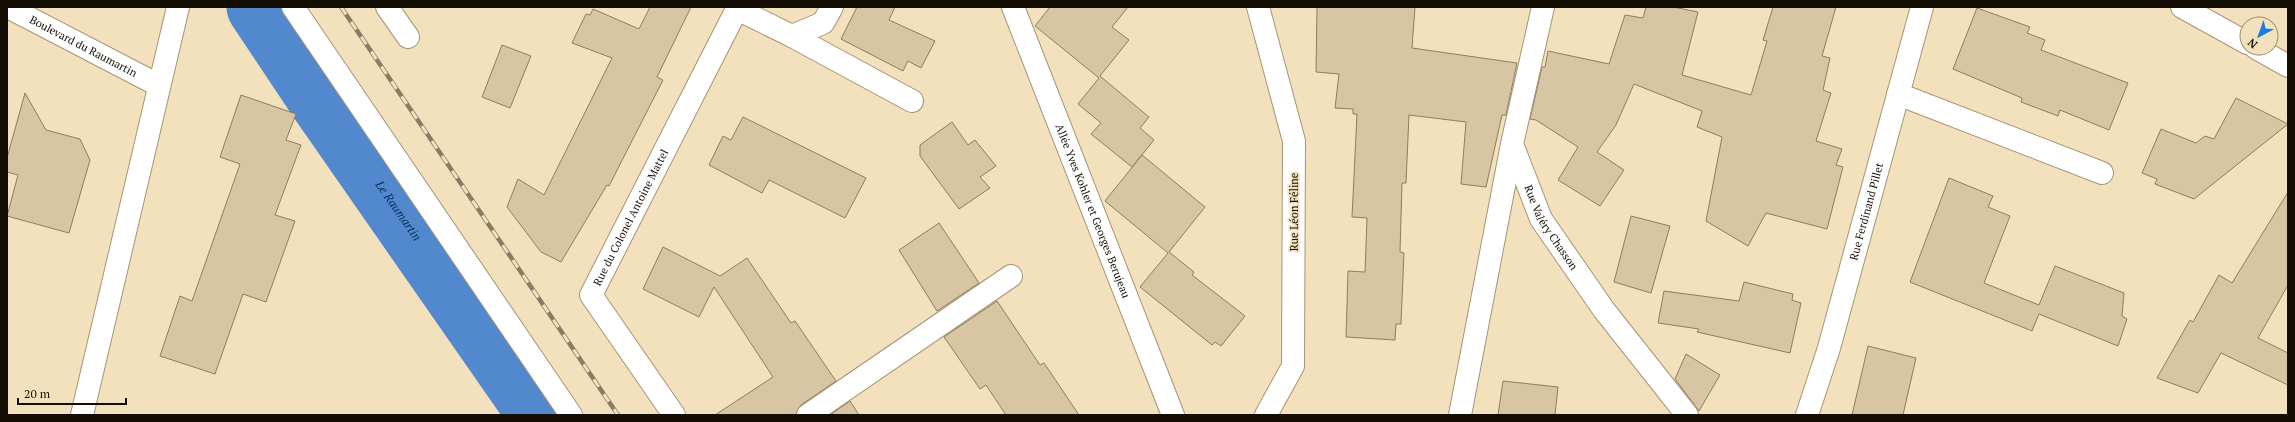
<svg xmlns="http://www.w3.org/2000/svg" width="2295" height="422" viewBox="0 0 2295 422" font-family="'PT Serif',serif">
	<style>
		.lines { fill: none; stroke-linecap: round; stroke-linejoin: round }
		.river { stroke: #5289ce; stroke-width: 65 }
		.building { fill: #d7c5a4; stroke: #8e7d5e }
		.minor-casing { stroke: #a59574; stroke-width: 24 }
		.minor { stroke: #fff; stroke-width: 22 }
		.rail-casing { stroke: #897c65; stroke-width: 4.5 }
		.rail { stroke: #f3e1be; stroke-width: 3; stroke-dasharray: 9; stroke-linecap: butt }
		.labels { text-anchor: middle; stroke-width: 3.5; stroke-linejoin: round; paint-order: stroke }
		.street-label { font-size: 11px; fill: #140e04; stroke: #f3e1be }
		.water-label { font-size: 12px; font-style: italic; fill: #052d58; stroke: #f3e1be }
	</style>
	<rect width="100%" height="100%" fill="#f3e1be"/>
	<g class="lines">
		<path class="river" id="s1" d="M 259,7 L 319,97 L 530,400 L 537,415"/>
	</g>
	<g class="building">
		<path d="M 650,7 L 691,7 L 657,77 L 663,80 L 609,186 L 607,185 L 561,262 L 541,252 L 507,207 L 518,179 L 544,195 L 612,58 L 572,43 L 586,14 L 590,15 L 593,9 L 639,29 Z"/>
		<path d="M 857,7 L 895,7 L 889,20 L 935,41 L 921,68 L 908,61 L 903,71 L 841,39 Z"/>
		<path d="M 1050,7 L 1128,7 L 1112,27 L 1129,40 L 1100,76 L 1149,117 L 1140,128 L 1154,140 L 1132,167 L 1091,134 L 1101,123 L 1078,104 L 1099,78 L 1035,26 Z"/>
		<path d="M 1317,7 L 1415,7 L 1412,48 L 1517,63 L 1506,115 L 1502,115 L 1486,187 L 1461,184 L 1466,122 L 1409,115 L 1406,183 L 1402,183 L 1400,252 L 1404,253 L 1401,324 L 1396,324 L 1395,340 L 1346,337 L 1348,271 L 1365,272 L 1367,218 L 1352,217 L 1357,114 L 1353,114 L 1353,109 L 1335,108 L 1339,74 L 1316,72 Z"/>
		<path d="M 1646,7 L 1673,7 L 1698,12 L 1682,75 L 1751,95 L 1767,41 L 1763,40 L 1773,7 L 1836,7 L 1822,56 L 1830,58 L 1823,90 L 1831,93 L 1816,141 L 1842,149 L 1836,165 L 1843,167 L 1827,229 L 1766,213 L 1748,246 L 1706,221 L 1722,137 L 1697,127 L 1702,111 L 1634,84 L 1616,125 L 1597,152 L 1624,170 L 1600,206 L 1558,180 L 1578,147 L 1536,120 L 1530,119 L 1542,67 L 1545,67 L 1548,51 L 1609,64 L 1625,15 L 1643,18 Z"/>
		<path d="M 1977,8 L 2030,27 L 2027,33 L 2045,40 L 2041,50 L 2128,83 L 2109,130 L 2060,110 L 2058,116 L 2021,102 L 2022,98 L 1953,69 Z"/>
		<path d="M 502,45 L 531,56 L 510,108 L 482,97 Z"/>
		<path d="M 25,93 L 46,130 L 80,139 L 90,160 L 69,233 L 7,216 L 18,175 L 7,172 L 7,158 Z"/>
		<path d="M 241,95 L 296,114 L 286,140 L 301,145 L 275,215 L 295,221 L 266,302 L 243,294 L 215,374 L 160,356 L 180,296 L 192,301 L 240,164 L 220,157 Z"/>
		<path d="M 2236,98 L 2288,124 L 2194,199 L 2155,184 L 2157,179 L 2142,173 L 2161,129 L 2196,143 L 2205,136 L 2214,139 Z"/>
		<path d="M 743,117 L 866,178 L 845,218 L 769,180 L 762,193 L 709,165 L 723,136 L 731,140 Z"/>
		<path d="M 952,122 L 968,145 L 975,140 L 996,166 L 980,177 L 990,188 L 959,209 L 920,156 L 920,145 Z"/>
		<path d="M 1142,155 L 1205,207 L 1169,252 L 1194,272 L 1192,275 L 1245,316 L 1221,346 L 1215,342 L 1212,345 L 1140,287 L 1168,253 L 1105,201 Z"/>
		<path d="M 1949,178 L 1993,196 L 1988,207 L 2010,216 L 1984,283 L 2039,305 L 2055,266 L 2124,293 L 2122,316 L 2127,319 L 2118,346 L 2039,314 L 2032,331 L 1910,282 Z"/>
		<path d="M 2288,192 L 2288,285 L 2258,338 L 2288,353 L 2288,385 L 2221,353 L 2198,393 L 2157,378 L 2190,320 L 2193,322 L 2219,275 L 2232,283 Z"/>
		<path d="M 1631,216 L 1670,226 L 1651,293 L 1614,282 Z"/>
		<path d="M 939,223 L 979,283 L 937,311 L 899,250 Z"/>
		<path d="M 663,247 L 720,276 L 747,258 L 791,323 L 795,321 L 836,381 L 801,405 L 796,415 L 715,415 L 773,377 L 714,287 L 699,317 L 643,289 Z"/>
		<path d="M 1744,282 L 1793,294 L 1792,300 L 1801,303 L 1790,353 L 1697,332 L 1699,329 L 1658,323 L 1664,291 L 1739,301 Z"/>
		<path d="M 997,301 L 1040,365 L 1044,363 L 1079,415 L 1006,415 L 986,385 L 980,389 L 944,337 Z"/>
		<path d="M 1868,346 L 1916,358 L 1903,415 L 1852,415 Z"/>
		<path d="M 1686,354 L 1720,375 L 1699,411 L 1675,379 Z"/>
		<path d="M 1503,381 L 1558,387 L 1555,415 L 1498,415 Z"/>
		<path d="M 850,401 L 859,415 L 830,415 Z"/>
	</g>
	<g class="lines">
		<defs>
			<g id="minor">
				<path id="s2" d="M 8,7 L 158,85"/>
				<path d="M 293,7 L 571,415"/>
				<path d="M 387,7 L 408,37"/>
				<path id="s3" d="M 1013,7 L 1173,415"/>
				<path d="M 1258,7 L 1294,141 L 1293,366 L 1266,415"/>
				<path id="s4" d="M 1543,7 L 1512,144 L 1541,219 L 1604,310 L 1687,415"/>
				<path d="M 2182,7 L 2247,43"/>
				<path d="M 737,9 L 792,36 L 823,23 L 832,7"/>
				<path d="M 792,36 L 912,101"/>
				<path d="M 2256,48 L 2288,66"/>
				<path d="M 1898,94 L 2102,173"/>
				<path d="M 82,415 L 178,7"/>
				<path id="s5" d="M 674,415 L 591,295 L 738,7"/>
				<path d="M 808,415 L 1011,276"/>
				<path d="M 1460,415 L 1512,144"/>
				<path id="s6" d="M 1807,415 L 1829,348 L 1922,7"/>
			</g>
		</defs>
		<use href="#minor" class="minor-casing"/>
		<use href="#minor" class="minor"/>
		<defs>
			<path id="rail" d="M 341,7 L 618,415"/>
		</defs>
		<use href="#rail" class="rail-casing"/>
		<use href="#rail" class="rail"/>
	</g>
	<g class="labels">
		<g class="street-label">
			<text dy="4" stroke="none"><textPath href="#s2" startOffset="85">Boulevard du Raumartin</textPath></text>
			<text dy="4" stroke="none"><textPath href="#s3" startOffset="219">Allée Yves Kohler et Georges Berujeau</textPath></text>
			<text dy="4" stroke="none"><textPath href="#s6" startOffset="212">Rue Ferdinand Pillet</textPath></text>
			<text transform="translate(1294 212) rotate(-90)" y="4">Rue Léon Féline</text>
			<text dy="4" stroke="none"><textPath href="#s5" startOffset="233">Rue du Colonel Antoine Mattel</textPath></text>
			<text dy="4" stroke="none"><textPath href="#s4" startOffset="233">Rue Valéry Chasson</textPath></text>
		</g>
		<g class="water-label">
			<text dy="4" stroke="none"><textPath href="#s1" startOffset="247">Le Raumartin</textPath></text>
		</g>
	</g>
	<rect width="2295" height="422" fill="none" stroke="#140e04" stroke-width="16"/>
	<g transform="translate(2259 36) rotate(221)"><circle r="19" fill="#f3e1be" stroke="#9a8d74"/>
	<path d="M0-3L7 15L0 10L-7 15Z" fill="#197ce4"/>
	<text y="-6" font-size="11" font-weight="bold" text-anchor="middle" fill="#140e04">N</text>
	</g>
	<path d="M18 398v6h108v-6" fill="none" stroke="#140e04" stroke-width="2"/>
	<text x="24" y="398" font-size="12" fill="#140e04" stroke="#f3e1be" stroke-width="3" paint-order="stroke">20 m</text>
</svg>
